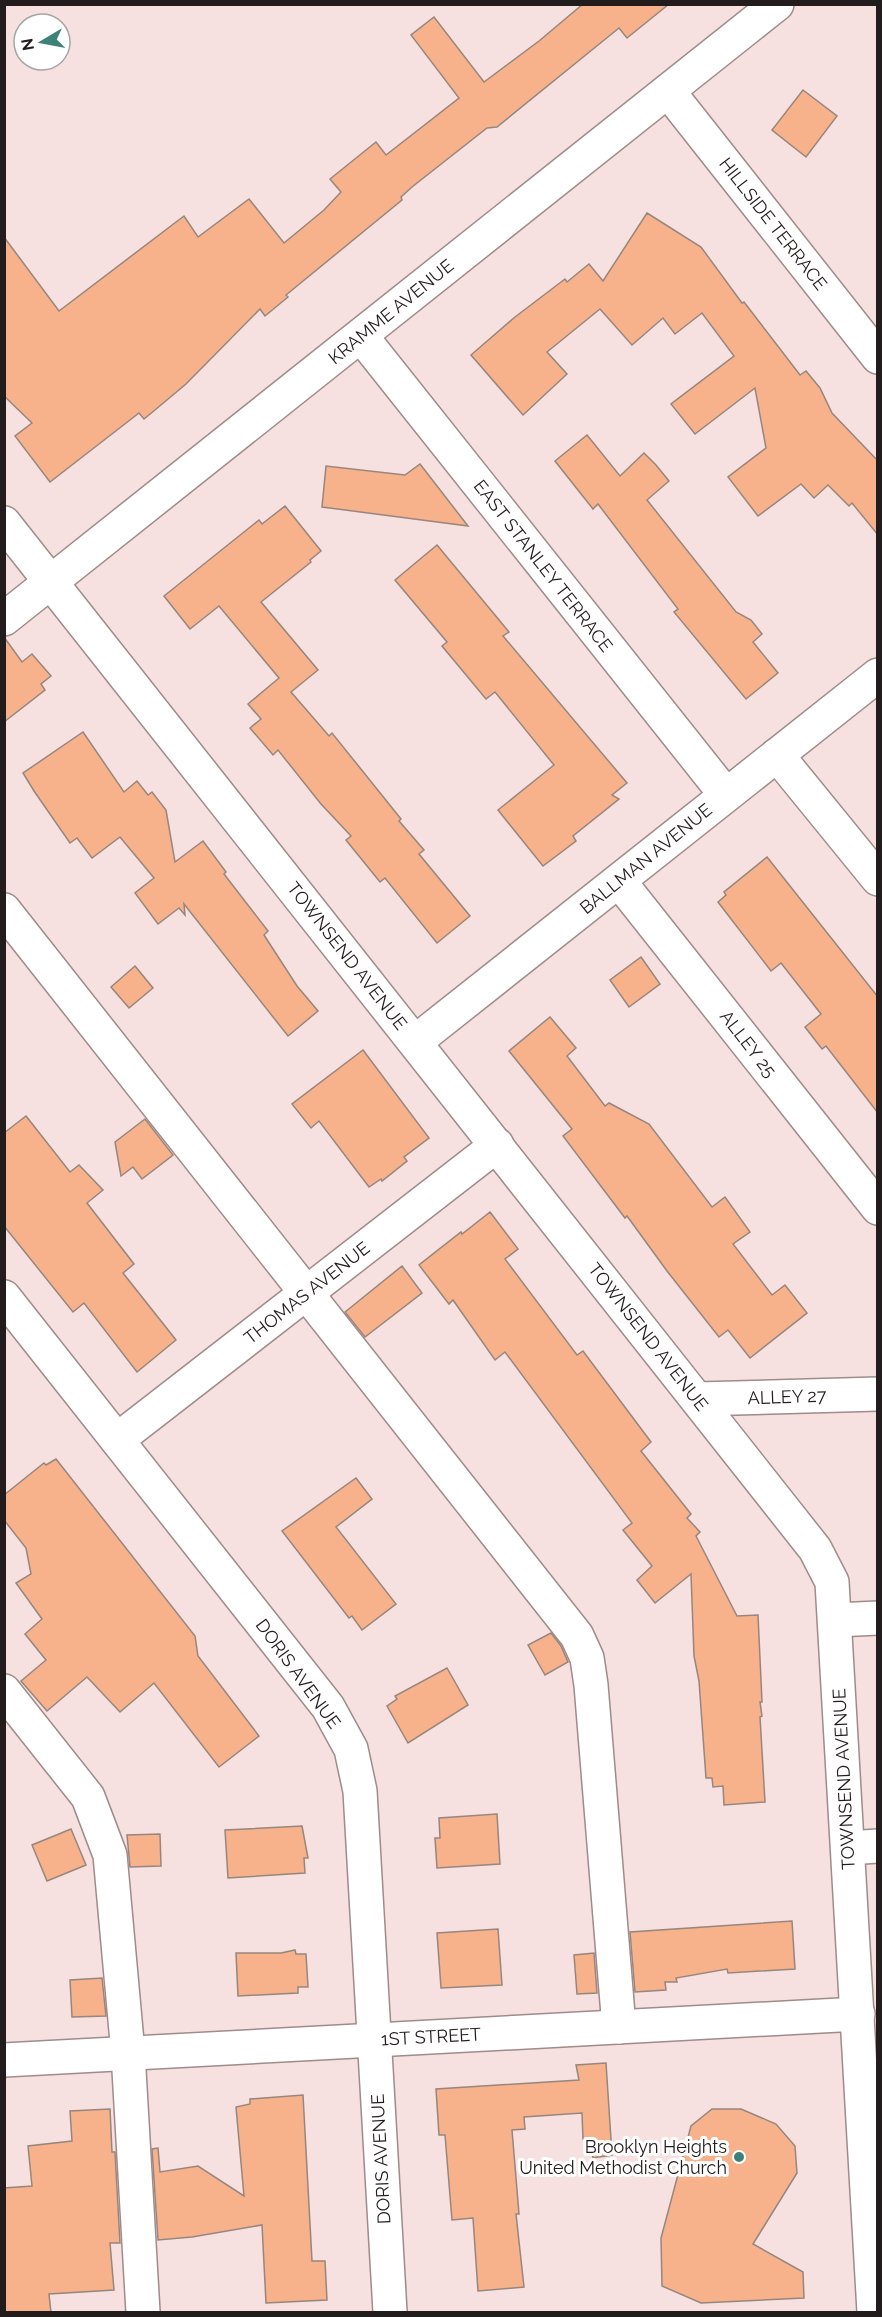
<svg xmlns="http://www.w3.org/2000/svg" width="882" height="2317" viewBox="0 0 882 2317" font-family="Raleway,sans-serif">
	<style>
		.building { fill: #f7b28b; stroke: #97867d; stroke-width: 1.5 }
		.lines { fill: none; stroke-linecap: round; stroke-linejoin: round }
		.minor-casing { stroke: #9f8b8b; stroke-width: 36 }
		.minor { stroke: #fff; stroke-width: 33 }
		.poi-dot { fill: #3d8278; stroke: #fff; stroke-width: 2 }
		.labels { text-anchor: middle; stroke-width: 6; stroke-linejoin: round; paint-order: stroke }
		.street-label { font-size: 18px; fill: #231c1c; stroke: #fff }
		.poi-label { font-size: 18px; fill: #231c1c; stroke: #fff; text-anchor: end }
	</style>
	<rect width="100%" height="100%" fill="#f6e0e0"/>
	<g class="building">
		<path d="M 583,4 L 669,4 L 627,38 L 619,28 L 497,127 L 487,128 L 412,187 L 401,197 L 402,200 L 286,295 L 288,297 L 265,316 L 260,309 L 186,384 L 155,410 L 144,419 L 139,413 L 50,482 L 15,436 L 32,423 L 4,396 L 4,237 L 59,311 L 184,216 L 198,237 L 249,199 L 284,243 L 324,210 L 341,192 L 330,179 L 376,142 L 386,155 L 459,98 L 411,35 L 434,17 L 484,82 L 539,41 Z"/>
		<path d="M 803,90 L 837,116 L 806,157 L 772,130 Z"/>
		<path d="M 647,213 L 701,247 L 742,303 L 744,302 L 754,315 L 800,375 L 806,371 L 820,388 L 832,413 L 878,461 L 878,535 L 852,503 L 849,506 L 828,485 L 814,498 L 801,484 L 758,516 L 728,477 L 766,448 L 755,388 L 695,434 L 671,404 L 734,356 L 702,313 L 675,334 L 663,318 L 632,345 L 600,309 L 547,352 L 567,374 L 523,415 L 471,355 L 515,317 L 565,279 L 567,282 L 589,264 L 603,281 Z"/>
		<path d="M 587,435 L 620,476 L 644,453 L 656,465 L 669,481 L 647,500 L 736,612 L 751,620 L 762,634 L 753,642 L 778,673 L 746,699 L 674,612 L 678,609 L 598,504 L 593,509 L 555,461 Z"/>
		<path d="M 420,464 L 468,526 L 322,507 L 326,466 L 405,475 Z"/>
		<path d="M 285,506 L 321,551 L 310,560 L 311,562 L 261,602 L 318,670 L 291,692 L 329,736 L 332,733 L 401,819 L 399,821 L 424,850 L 419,854 L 470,916 L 437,943 L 385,878 L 380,882 L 346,840 L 351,836 L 321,804 L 278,750 L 273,755 L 250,728 L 261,719 L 248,704 L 279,678 L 219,606 L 190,629 L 164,596 L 259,520 L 262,524 Z"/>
		<path d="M 437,545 L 509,632 L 503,636 L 627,783 L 612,795 L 619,799 L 573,836 L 576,841 L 543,866 L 498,810 L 554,765 L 495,692 L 486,699 L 442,646 L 447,642 L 395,580 Z"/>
		<path d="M 4,637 L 22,662 L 32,654 L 51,676 L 41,684 L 45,690 L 4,722 Z"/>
		<path d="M 83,732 L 124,792 L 137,781 L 148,795 L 152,792 L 166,810 L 175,862 L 203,841 L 226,872 L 224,874 L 268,931 L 264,935 L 297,986 L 318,1011 L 288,1036 L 184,904 L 185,915 L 179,908 L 158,924 L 135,893 L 154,878 L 120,837 L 92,858 L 77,838 L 70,843 L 34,791 L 23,773 Z"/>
		<path d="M 767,857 L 878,997 L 878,1113 L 826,1046 L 822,1049 L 805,1027 L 821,1014 L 781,963 L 771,971 L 718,902 L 726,895 L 724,892 Z"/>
		<path d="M 641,957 L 660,984 L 629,1007 L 610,980 Z"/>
		<path d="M 135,966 L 153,988 L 129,1008 L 111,987 Z"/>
		<path d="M 550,1017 L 576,1048 L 567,1056 L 605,1106 L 609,1103 L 649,1124 L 712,1207 L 725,1197 L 750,1232 L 733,1244 L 772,1295 L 785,1285 L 807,1313 L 750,1358 L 728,1330 L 719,1337 L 667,1271 L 627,1216 L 625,1218 L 563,1136 L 572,1129 L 509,1051 Z"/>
		<path d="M 363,1050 L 429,1138 L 404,1157 L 407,1161 L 382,1181 L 381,1179 L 369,1187 L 319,1121 L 311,1128 L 292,1104 Z"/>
		<path d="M 26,1116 L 70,1172 L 79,1165 L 103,1190 L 87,1203 L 134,1264 L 123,1273 L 176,1340 L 137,1372 L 84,1303 L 73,1312 L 4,1226 L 4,1133 Z"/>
		<path d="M 145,1119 L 173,1155 L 142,1179 L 133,1167 L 121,1176 L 115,1142 Z"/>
		<path d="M 490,1212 L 518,1249 L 505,1259 L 577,1355 L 583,1351 L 651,1442 L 641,1451 L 691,1514 L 687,1518 L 700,1532 L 696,1536 L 737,1616 L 758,1615 L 762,1702 L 760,1702 L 762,1716 L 760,1717 L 765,1802 L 724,1805 L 723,1786 L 713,1787 L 712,1778 L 706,1778 L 699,1681 L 694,1656 L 691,1574 L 655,1603 L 637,1580 L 652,1566 L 623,1530 L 632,1523 L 505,1352 L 495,1360 L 453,1300 L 449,1304 L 419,1265 L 461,1232 L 462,1234 Z"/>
		<path d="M 402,1266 L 422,1293 L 365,1337 L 345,1312 Z"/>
		<path d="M 56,1459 L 195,1636 L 198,1656 L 259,1736 L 219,1767 L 154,1683 L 120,1712 L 87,1677 L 47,1711 L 21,1681 L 46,1660 L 25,1634 L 42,1619 L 16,1583 L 31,1574 L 26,1548 L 4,1520 L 4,1495 L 44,1463 L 46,1465 Z"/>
		<path d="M 356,1478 L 372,1499 L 336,1527 L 396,1604 L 362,1630 L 352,1616 L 349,1618 L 282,1531 Z"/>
		<path d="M 551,1633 L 561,1646 L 568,1662 L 545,1675 L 528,1645 Z"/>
		<path d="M 447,1668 L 468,1705 L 408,1743 L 387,1706 L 397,1699 L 395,1696 Z"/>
		<path d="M 497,1814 L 500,1864 L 437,1868 L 435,1838 L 440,1838 L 439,1818 Z"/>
		<path d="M 302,1826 L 308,1858 L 304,1858 L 305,1873 L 228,1878 L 225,1830 Z"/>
		<path d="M 71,1829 L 86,1865 L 47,1881 L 32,1845 Z"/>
		<path d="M 160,1834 L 161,1866 L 130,1867 L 127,1835 Z"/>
		<path d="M 792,1921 L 795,1969 L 728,1973 L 727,1969 L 676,1978 L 677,1982 L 665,1982 L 666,1990 L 635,1992 L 630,1932 Z"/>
		<path d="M 498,1929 L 502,1985 L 441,1988 L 437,1933 Z"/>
		<path d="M 295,1950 L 296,1954 L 306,1954 L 308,1987 L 298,1987 L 298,1993 L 238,1996 L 236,1953 L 281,1953 Z"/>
		<path d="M 594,1953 L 597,1993 L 577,1994 L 574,1955 Z"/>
		<path d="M 102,1978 L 106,2016 L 72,2017 L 70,1980 Z"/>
		<path d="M 606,2063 L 612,2155 L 593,2158 L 589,2139 L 583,2139 L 582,2113 L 524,2117 L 525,2129 L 512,2130 L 519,2214 L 516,2214 L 524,2287 L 478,2291 L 473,2218 L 452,2220 L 445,2135 L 439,2135 L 436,2089 L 579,2080 L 576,2065 Z"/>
		<path d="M 303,2095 L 312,2261 L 325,2261 L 327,2300 L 266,2303 L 262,2225 L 192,2237 L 158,2240 L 152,2149 L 158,2148 L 160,2172 L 198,2166 L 244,2196 L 236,2107 L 250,2104 L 250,2099 Z"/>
		<path d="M 110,2109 L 112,2152 L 115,2152 L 120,2243 L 110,2243 L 114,2290 L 49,2294 L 51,2313 L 4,2313 L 4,2188 L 32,2186 L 28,2146 L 72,2141 L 70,2111 Z"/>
		<path d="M 712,2109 L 741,2109 L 776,2124 L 795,2146 L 797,2173 L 753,2244 L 803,2272 L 804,2298 L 701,2303 L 662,2286 L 661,2238 L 691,2126 Z"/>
	</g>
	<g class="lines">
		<defs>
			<g id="minor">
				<path d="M 668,91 L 878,357"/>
				<path d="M 361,336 L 726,795"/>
				<path d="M 4,523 L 815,1549 L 832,1582 L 874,2312"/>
				<path d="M 4,619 L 777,4"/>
				<path d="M 777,755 L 878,879"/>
				<path d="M 619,881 L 878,1208"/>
				<path d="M 4,910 L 577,1636 L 587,1658 L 591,1685 L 619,2027"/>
				<path d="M 415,1042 L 878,675"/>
				<path d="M 4,1297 L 328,1707 L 351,1749 L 360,1791 L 390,2312"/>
				<path d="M 697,1399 L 878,1394"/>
				<path d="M 117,1440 L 497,1145"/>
				<path d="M 836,1620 L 878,1618"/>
				<path d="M 4,1691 L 88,1797 L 110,1855 L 128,2053 L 143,2312"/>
				<path d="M 848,1848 L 878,1846"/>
				<path d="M 4,2060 L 858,2014"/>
			</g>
		</defs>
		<use href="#minor" class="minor-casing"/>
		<use href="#minor" class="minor"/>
	</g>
	<circle class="poi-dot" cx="739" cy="2157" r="6"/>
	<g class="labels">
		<g class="street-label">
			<text transform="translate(773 224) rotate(52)" y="6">HILLSIDE TERRACE</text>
			<text transform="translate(391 312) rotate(-39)" y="6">KRAMME AVENUE</text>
			<text transform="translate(543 566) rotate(52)" y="6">EAST STANLEY TERRACE</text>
			<text transform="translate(646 859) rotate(-39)" y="6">BALLMAN AVENUE</text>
			<text transform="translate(347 956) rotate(52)" y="6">TOWNSEND AVENUE</text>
			<text transform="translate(748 1044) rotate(52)" y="6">ALLEY 25</text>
			<text transform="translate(307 1293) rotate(-38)" y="6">THOMAS AVENUE</text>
			<text transform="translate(648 1337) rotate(52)" y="6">TOWNSEND AVENUE</text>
			<text transform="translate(787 1397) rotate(-2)" y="6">ALLEY 27</text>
			<text transform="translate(298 1674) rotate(54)" y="6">DORIS AVENUE</text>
			<text transform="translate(844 1779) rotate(-93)" y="6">TOWNSEND AVENUE</text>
			<text transform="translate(431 2037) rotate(-3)" y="6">1ST STREET</text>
			<text transform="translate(381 2159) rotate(-93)" y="6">DORIS AVENUE</text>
		</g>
		<g class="poi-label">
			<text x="727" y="2153">Brooklyn Heights<tspan x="727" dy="21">United Methodist Church</tspan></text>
		</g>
	</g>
	<rect width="882" height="2317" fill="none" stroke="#231c1c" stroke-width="12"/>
	<g transform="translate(42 42) rotate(260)"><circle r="28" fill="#ffffff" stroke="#a7a4a4" stroke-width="1.5"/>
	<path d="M0-4.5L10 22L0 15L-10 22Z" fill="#3d8278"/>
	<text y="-9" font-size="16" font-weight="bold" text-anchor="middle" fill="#231c1c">N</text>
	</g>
</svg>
